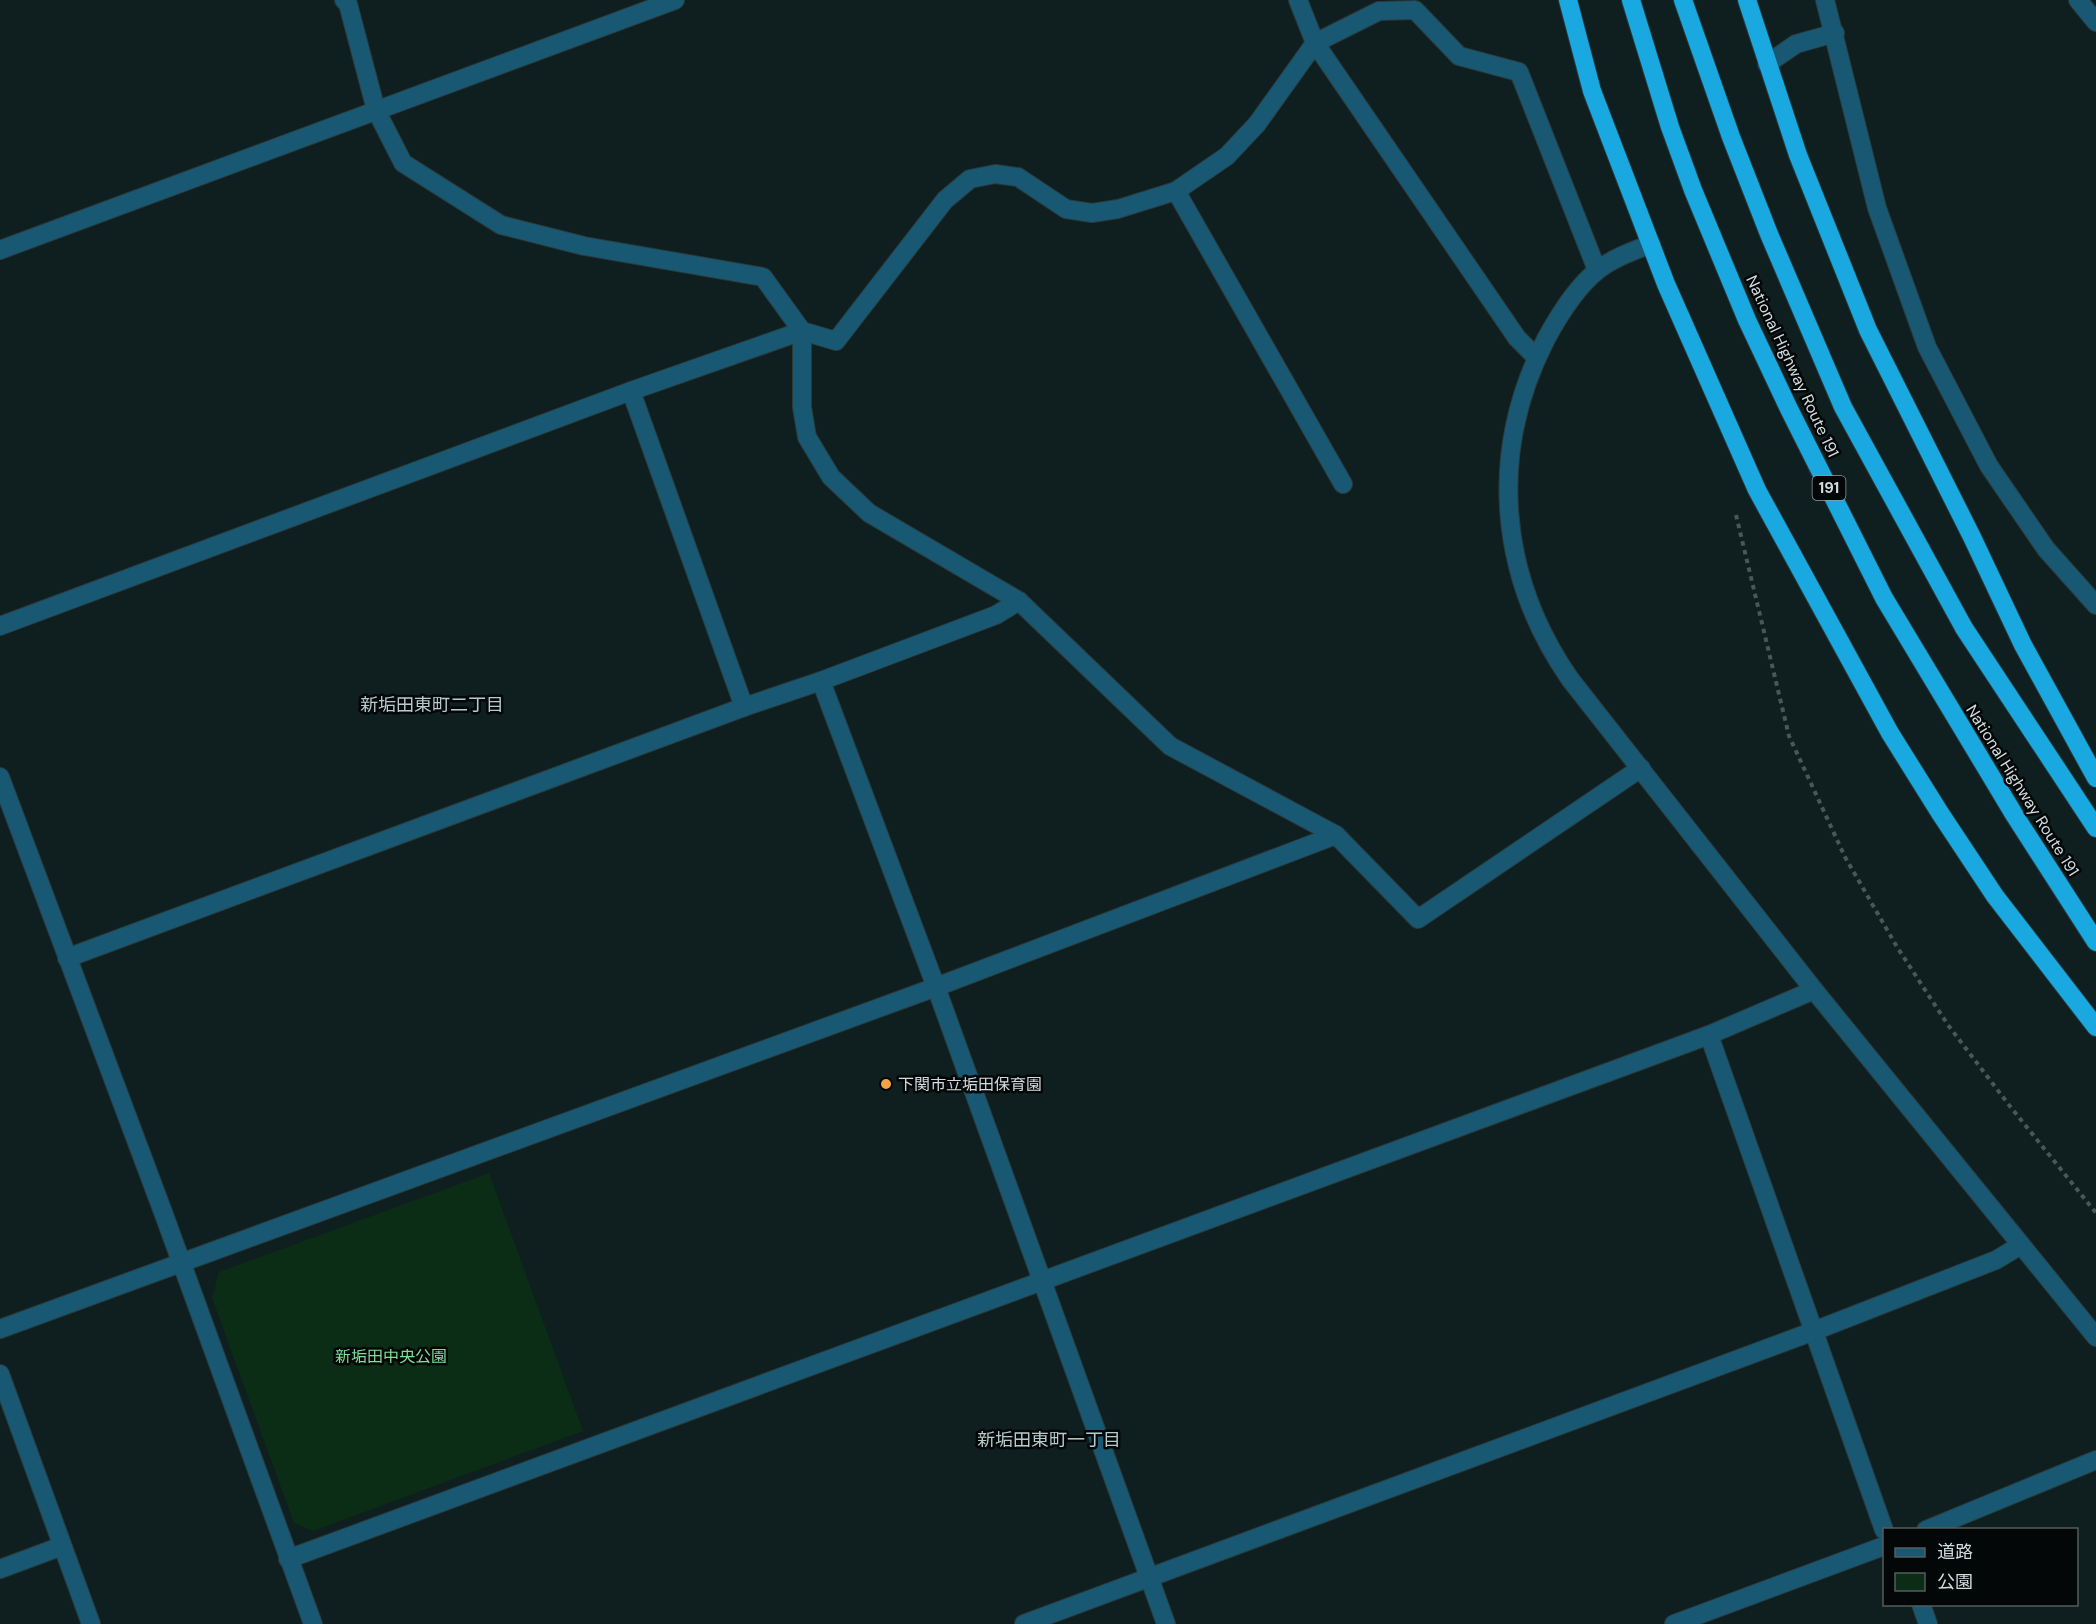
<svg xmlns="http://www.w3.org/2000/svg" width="2096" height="1624" viewBox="0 0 2096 1624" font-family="'DM Sans','Noto Sans JP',sans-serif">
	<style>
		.green { fill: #0c2d15 }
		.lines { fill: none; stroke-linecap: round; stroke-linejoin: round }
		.minor-casing { stroke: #2a393a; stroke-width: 20 }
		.highway-casing { stroke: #2a393a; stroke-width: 20 }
		.path { stroke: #4a5758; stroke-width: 4; stroke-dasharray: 4.5 4.5; stroke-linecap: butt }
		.minor { stroke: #195873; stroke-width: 18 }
		.highway { stroke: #19a9e0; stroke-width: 18 }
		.poi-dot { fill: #f3a442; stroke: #030708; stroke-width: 2 }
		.labels { text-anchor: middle; stroke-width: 5; stroke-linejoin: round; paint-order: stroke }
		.shield { fill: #030708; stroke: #959c9d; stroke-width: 1.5 }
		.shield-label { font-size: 15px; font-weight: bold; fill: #d3dcdd }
		.street-label { font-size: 16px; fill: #d3dcdd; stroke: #030708 }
		.poi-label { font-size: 16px; fill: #d3dcdd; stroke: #030708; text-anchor: start }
		.park-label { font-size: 16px; fill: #7fdf94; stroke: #030708 }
		.neighbourhood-label { font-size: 18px; fill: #b7cacb; stroke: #030708 }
	</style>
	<rect width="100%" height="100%" fill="#0f1e1f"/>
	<path class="green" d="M 489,1173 L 583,1431 L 313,1531 L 294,1523 L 212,1298 L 219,1272 Z"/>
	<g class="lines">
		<defs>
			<g id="minor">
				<path d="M 344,0 L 348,4 L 376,110 L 403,163 L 501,225 L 584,246 L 763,277 L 802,331 L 802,407 L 807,437 L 831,477 L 869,513 L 1019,601 L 1170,746 L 1336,835 L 1418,919 L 1641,768"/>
				<path d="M 1298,0 L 1315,43 L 1257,124 L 1227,156 L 1176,191 L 1343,484"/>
				<path d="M 1825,0 L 1877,208 L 1927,347 L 1989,466 L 2046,549 L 2096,605"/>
				<path d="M 2078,0 L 2096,22"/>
				<path d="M 1767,64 L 1796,44 L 1835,33"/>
				<path d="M 1651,244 C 1633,251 1613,258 1598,270 C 1576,287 1559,315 1546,339 C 1488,452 1498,575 1570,679 L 1814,990 L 2096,1337"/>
				<path d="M 0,250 L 675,0"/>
				<path d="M 1537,358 L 1517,338 L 1315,43 L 1379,11 L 1415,10 L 1459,56 L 1519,72 L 1597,270"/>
				<path d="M 631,391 L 744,707"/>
				<path d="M 0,626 L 631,391 L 802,331 L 836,341 L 945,200 L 970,179 L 995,174 L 1018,177 L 1066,209 L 1092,213 L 1118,209 L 1176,191"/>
				<path d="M 821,681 L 936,987 L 1166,1624"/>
				<path d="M 0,777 L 163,1212 L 313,1624"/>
				<path d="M 67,958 L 744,707 L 821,681 L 996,615 L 1019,601"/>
				<path d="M 1709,1035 L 1884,1530"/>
				<path d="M 0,1329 L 936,987 L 1336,835"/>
				<path d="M 0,1374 L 91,1624"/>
				<path d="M 1926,1530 L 2096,1460"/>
				<path d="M 288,1559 L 1709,1035 L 1814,990"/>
				<path d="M 0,1569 L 62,1546"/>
				<path d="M 1921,1604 L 1928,1624"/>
				<path d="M 1024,1624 L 1814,1331 L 1996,1260 L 2021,1245"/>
				<path d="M 1674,1624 L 1884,1546"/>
			</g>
			<g id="highway">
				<path d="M 1568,0 L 1592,91 L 1666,284 L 1757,490 L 1890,733 L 1940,813 L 1995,896 L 2096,1027"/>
				<path d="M 1631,0 L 1670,127 L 1693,190 L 1747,320 L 1789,409 L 1884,598 L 2015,816 L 2096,942"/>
				<path d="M 1683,0 L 1731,137 L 1769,234 L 1843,407 L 1964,628 L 2096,828"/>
				<path d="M 1747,0 L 1798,155 L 1868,330 L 1972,537 L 2023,645 L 2096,778"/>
			</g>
		</defs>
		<use href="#minor" class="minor-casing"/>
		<use href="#highway" class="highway-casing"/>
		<path class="path" d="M 1736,515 L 1789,736 L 1845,857 L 1897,947 L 1948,1025 L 2009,1105 L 2096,1213"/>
		<use href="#minor" class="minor"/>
		<use href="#highway" class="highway"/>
	</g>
	<circle class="poi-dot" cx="886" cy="1084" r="6"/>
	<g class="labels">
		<rect class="shield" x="1812.5" y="476" width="33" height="24" rx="4.5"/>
		<g class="shield-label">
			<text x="1829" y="493">191</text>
		</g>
		<g class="street-label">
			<text transform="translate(1793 366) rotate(65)" y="6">National Highway Route 191</text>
			<text transform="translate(2023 790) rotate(58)" y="6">National Highway Route 191</text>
		</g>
		<g class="poi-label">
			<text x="898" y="1090">下関市立垢田保育園</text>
		</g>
		<g class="park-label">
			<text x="391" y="1362">新垢田中央公園</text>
		</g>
		<g class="neighbourhood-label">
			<text x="432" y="711">新垢田東町二丁目</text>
			<text x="1049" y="1446">新垢田東町一丁目</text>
		</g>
	</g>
	<rect x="1883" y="1528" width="195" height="78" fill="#030708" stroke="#565c5d" stroke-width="1.5"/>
	<rect x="1895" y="1548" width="30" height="9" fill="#195873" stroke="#565c5d" stroke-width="1.5"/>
	<text x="1937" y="1558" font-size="18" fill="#d3dcdd">道路</text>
	<rect x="1895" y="1573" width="30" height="18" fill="#0c2d15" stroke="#565c5d" stroke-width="1.5"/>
	<text x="1937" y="1588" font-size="18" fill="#d3dcdd">公園</text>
</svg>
